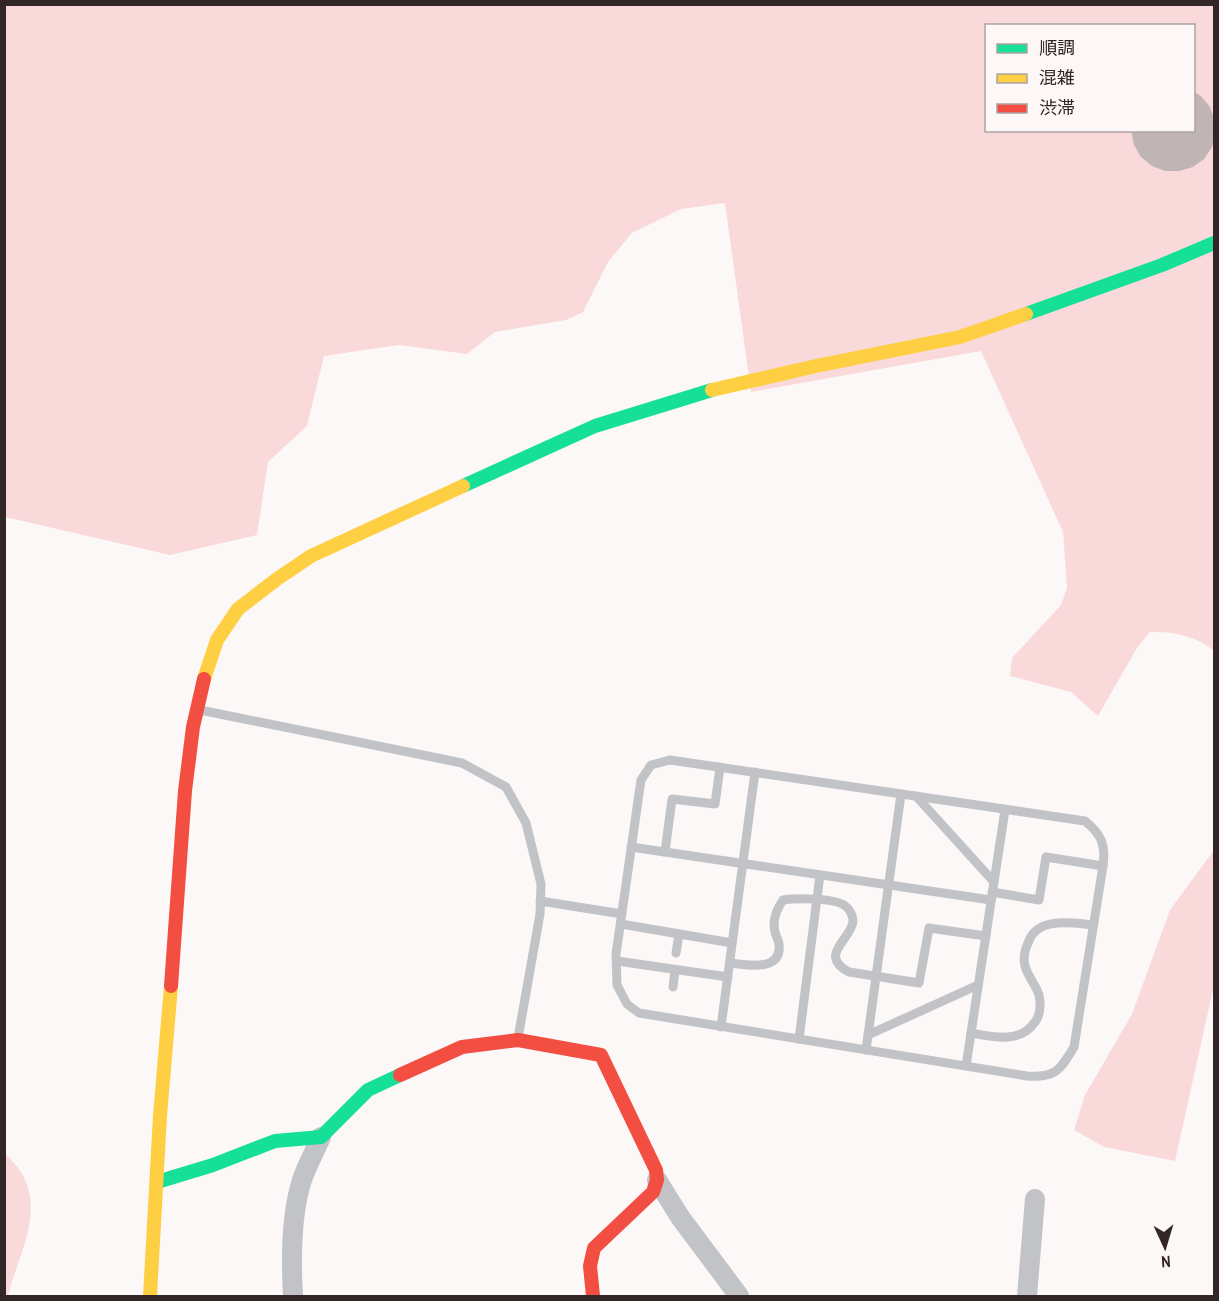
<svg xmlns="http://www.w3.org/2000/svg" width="1219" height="1301" viewBox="0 0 1219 1301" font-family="'Archivo Narrow','Noto Sans JP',sans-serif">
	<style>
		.green { fill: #fad9db; fill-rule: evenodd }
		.building { fill: #c0b4b5 }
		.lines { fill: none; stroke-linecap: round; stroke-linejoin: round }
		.lane { stroke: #c1c3c6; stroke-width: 9 }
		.street { stroke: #c1c3c6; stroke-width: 20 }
		.fast { stroke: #16e098; stroke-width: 14 }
		.slow { stroke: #ffcf43; stroke-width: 14 }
		.jam { stroke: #f24e42; stroke-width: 14 }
	</style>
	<rect width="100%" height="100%" fill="#fdf8f8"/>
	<g class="green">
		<path d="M 5,5 L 1214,5 L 1214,651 C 1197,636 1173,631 1150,632 L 1137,648 L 1098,716 L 1071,692 L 1010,676 L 1012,658 L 1061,605 L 1067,588 L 1063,532 L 981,351 L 751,392 L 725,203 L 681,209 L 632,233 L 608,262 L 583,312 L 566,320 L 495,332 L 467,354 L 399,345 L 324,356 L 307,426 L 268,462 L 257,535 L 170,555 L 5,517 ZM 986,26 L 1194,26 L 1194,130 L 986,130 Z"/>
		<path d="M 1214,850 L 1214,985 L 1175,1161 L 1104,1147 L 1074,1130 L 1085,1095 L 1132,1014 L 1170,910 Z"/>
		<path d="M 4,1152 C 10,1159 18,1166 22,1174 C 45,1214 17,1257 8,1296 L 4,1296 Z"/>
	</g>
	<path class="building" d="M 1194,92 L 1201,96 L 1210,107 L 1214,118 L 1214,139 L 1212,147 L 1204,159 L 1193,167 L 1179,171 L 1165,171 L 1152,166 L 1141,157 L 1134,145 L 1131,130 L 1194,130 Z"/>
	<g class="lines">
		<g class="lane">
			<path d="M 200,710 L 462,763 L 506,787 L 526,823 L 541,884 L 540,914 L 518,1038"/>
			<path d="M 670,760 L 1085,821 C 1101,834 1106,844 1103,866 L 1074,1047 C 1060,1070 1056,1078 1027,1076 L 639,1013 L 627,1004 L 617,985 L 616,954 L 641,780 L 651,765 Z"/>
			<path d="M 916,796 L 994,882"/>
			<path d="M 631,847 L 991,900"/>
			<path d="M 665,852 L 672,799 L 715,804 L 720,767"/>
			<path d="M 992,892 L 1039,900 L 1046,857 L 1103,866"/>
			<path d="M 540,901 L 622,914"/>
			<path d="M 621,924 L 732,943"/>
			<path d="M 676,953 L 679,934"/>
			<path d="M 617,961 L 728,977"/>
			<path d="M 730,963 C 746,965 782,972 779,945 C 779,940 776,937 775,932 C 772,920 776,910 783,900 C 796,898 833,898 844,905 C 849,908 853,915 853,921 C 852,939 817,955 849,972 L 919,983 L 929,928 L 986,936"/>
			<path d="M 673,987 L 675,970"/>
			<path d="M 721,1027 L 755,772"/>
			<path d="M 971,1033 C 993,1037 1020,1044 1035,1022 C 1041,1014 1041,1005 1039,995 C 1036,985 1028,977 1025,966 C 1023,959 1025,950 1028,943 C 1037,916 1072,923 1093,925"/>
			<path d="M 868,1035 L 978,985"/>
			<path d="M 799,1039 L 820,875"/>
			<path d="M 866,1050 L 901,794"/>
			<path d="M 966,1066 L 1005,810"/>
		</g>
		<g class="street">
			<path d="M 657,1180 L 680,1217 L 739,1296"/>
			<path d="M 293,1296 C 291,1261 291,1214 302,1180 C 307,1165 315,1151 321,1137"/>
			<path d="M 1027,1296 L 1035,1199"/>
		</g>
		<g class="fast">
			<path d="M 1026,314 L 1162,265 L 1214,243"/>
			<path d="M 463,486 L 595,426 L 712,390"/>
			<path d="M 157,1182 L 213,1165 L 275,1141 L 321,1137 L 368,1090 L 400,1075"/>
		</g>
		<g class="slow">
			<path d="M 712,390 L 816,366 L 960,337 L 1026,314"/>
			<path d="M 204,679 L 217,640 L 238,609 L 277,579 L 311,556 L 463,486"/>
			<path d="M 150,1296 L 160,1116 L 171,986"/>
		</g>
		<g class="jam">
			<path d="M 171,986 L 185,791 L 193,727 L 204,679"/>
			<path d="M 400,1075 L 462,1047 L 518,1040 L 601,1055 L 656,1170 L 657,1180 L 653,1192 L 594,1248 L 590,1266 L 593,1296"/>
		</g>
	</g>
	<rect width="1219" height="1301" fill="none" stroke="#322627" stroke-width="12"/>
	<rect x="985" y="24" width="210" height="108" fill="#fef7f7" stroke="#aca3a4" stroke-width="1.5"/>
	<rect x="997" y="44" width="30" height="9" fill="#16e098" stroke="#aca3a4" stroke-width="1.5"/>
	<text x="1039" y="54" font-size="18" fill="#322627">順調</text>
	<rect x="997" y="74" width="30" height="9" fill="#ffcf43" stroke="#aca3a4" stroke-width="1.5"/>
	<text x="1039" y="84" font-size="18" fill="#322627">混雑</text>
	<rect x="997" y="104" width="30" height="9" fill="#f24e42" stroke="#aca3a4" stroke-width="1.5"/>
	<text x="1039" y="114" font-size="18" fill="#322627">渋滞</text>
	<g transform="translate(1165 1247) rotate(176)" stroke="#fef7f7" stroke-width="4.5" paint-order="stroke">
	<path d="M0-4.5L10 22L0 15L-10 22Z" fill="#322627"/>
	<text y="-9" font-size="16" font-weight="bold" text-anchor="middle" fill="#322627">N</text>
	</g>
</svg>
